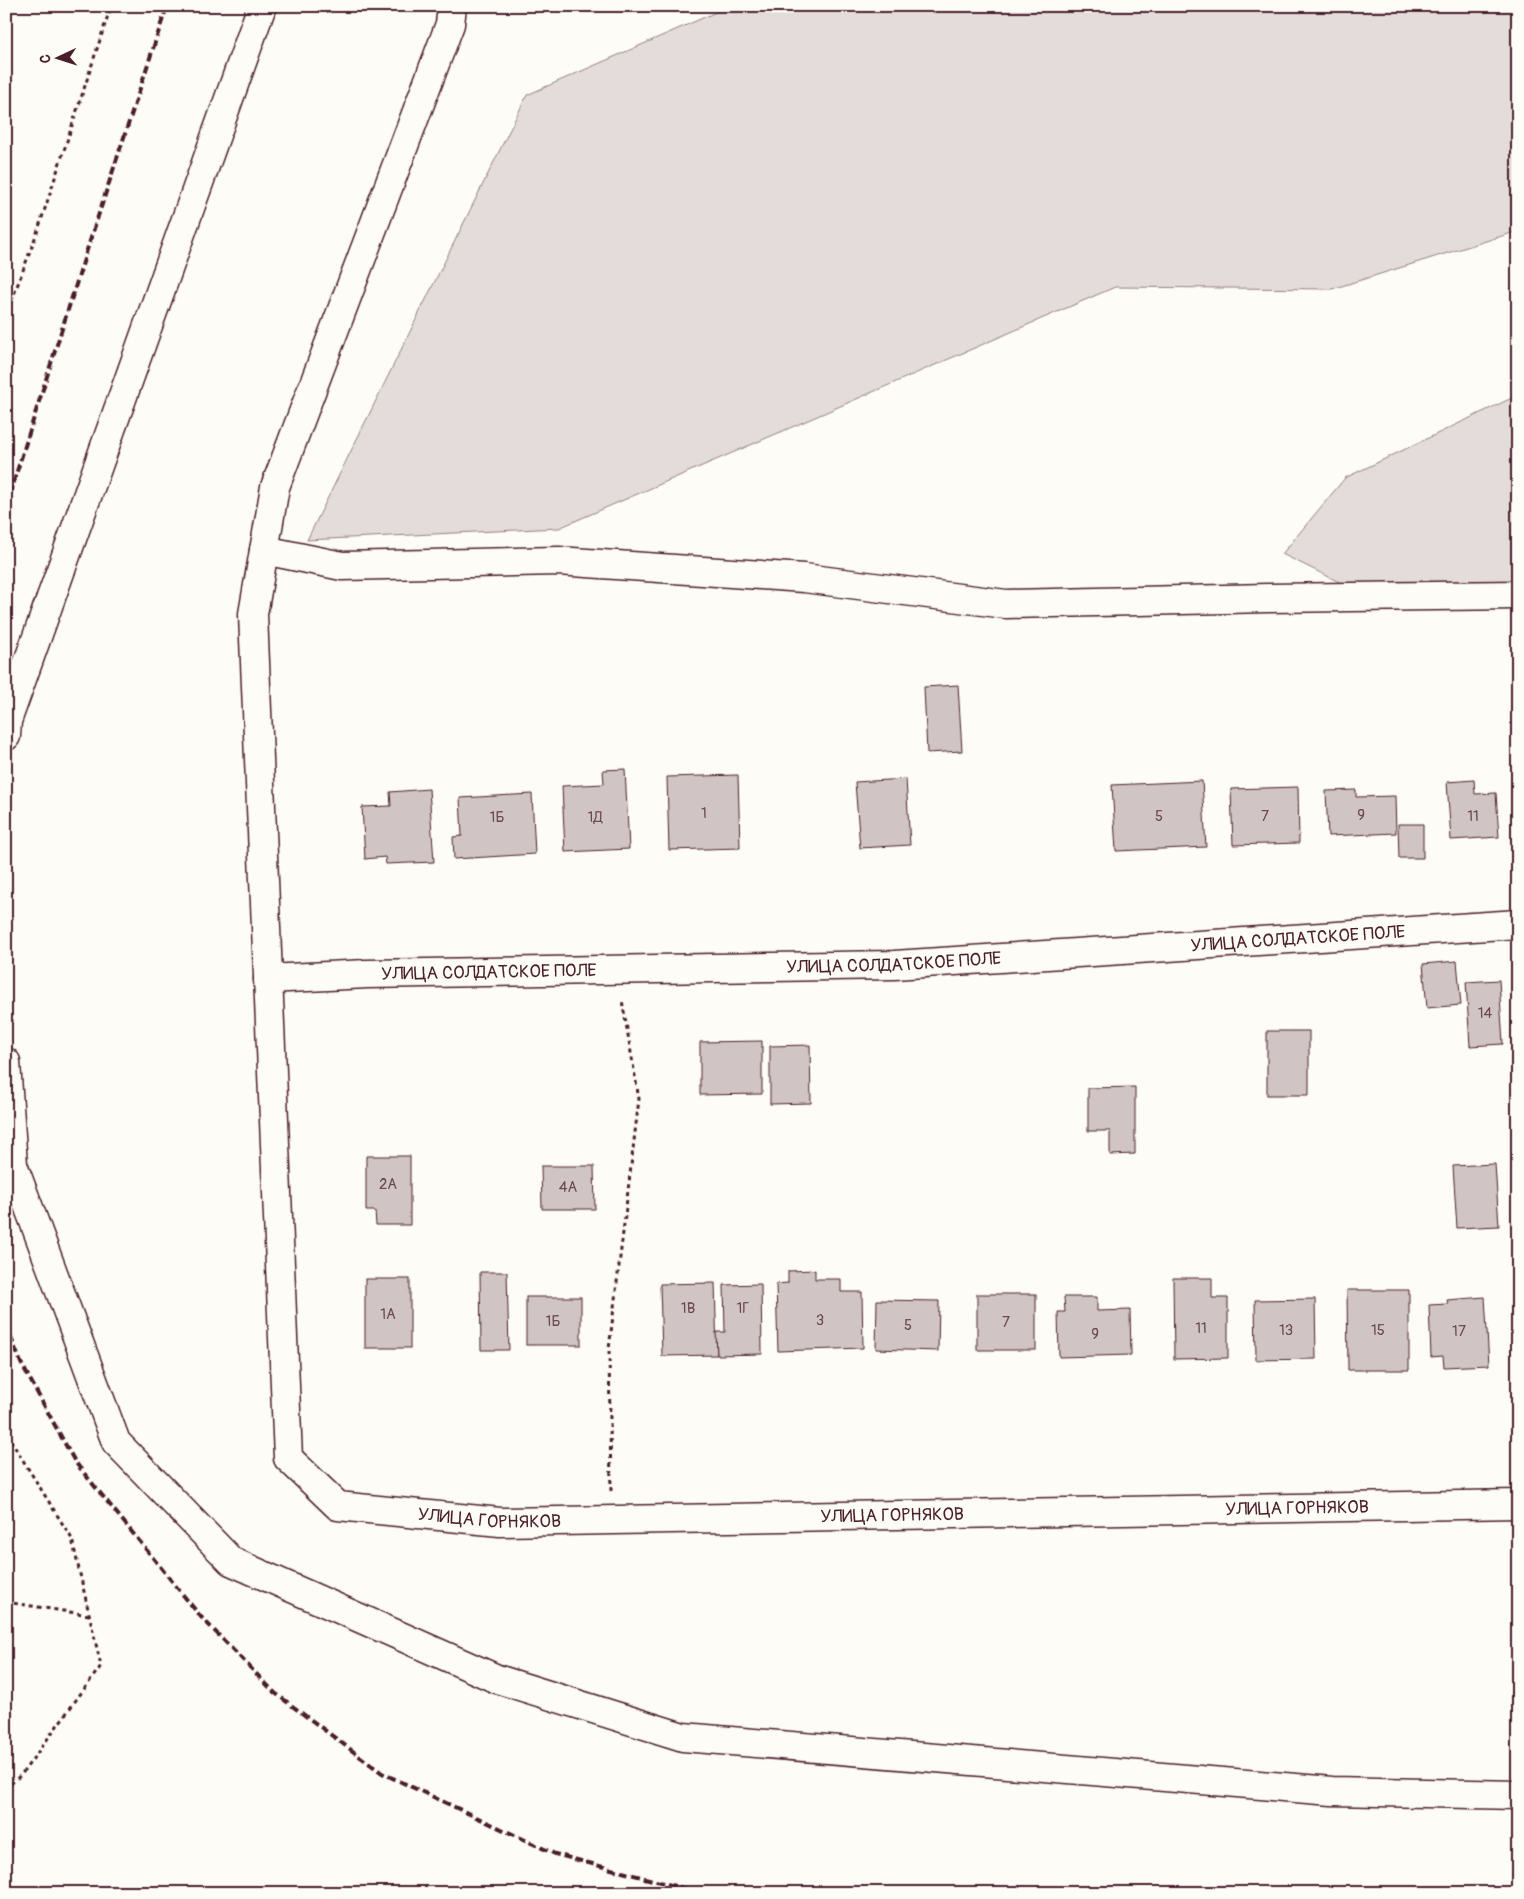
<svg xmlns="http://www.w3.org/2000/svg" width="1524" height="1899" viewBox="0 0 1524 1899" font-family="Pangolin,sans-serif">
	<style>
		.green { fill: #e3dcda; stroke: #967e82 }
		.building { fill: #d0c5c4; stroke: #4a1f2b }
		.lines { fill: none; stroke-linecap: round; stroke-linejoin: round }
		.minor-casing { stroke: #4a1f2b; stroke-width: 31 }
		.path { stroke: #4a1f2b; stroke-width: 3; stroke-dasharray: 4 4; stroke-linecap: butt }
		.minor { stroke: #fdfcf7; stroke-width: 28 }
		.rail { stroke: #4a1f2b; stroke-width: 4; stroke-dasharray: 8 4; stroke-linecap: butt }
		.labels { text-anchor: middle; stroke-width: 5; stroke-linejoin: round; paint-order: stroke }
		.number-label { font-size: 15px; fill: #6c4851 }
		.street-label { font-size: 18px; fill: #4a1f2b; stroke: #fdfcf7 }
	</style>
	<rect width="100%" height="100%" fill="#fdfcf7"/>
	<filter id="ink" filterUnits="userSpaceOnUse"><feTurbulence type="fractalNoise" baseFrequency=".02" numOctaves="2"/><feDisplacementMap in="SourceGraphic" scale="10" xChannelSelector="R" yChannelSelector="G"/><feConvolveMatrix kernelMatrix="1 2 1 2 8 2 1 2 1" color-interpolation-filters="sRGB"/></filter>
	<g filter="url(#ink)">
		<g class="green">
			<path d="M 730,6 L 1518,6 L 1518,231 L 1332,289 L 1115,287 L 559,528 L 307,540 L 527,95 Z"/>
			<path d="M 1518,395 L 1518,594 L 1374,599 L 1282,554 L 1345,478 Z"/>
		</g>
		<g class="building">
			<path d="M 958,685 L 962,751 L 927,753 L 924,687 Z"/>
			<path d="M 625,769 L 629,849 L 565,852 L 562,786 L 604,784 L 603,770 Z"/>
			<path d="M 738,775 L 740,848 L 669,850 L 667,777 Z"/>
			<path d="M 906,779 L 910,845 L 860,848 L 855,782 Z"/>
			<path d="M 1474,780 L 1475,794 L 1496,793 L 1499,837 L 1451,840 L 1447,782 Z"/>
			<path d="M 1202,781 L 1206,847 L 1116,851 L 1112,785 Z"/>
			<path d="M 1298,787 L 1299,843 L 1233,845 L 1231,789 Z"/>
			<path d="M 429,789 L 434,862 L 386,864 L 385,857 L 365,859 L 362,807 L 391,806 L 390,792 Z"/>
			<path d="M 1356,790 L 1356,797 L 1395,796 L 1396,833 L 1328,836 L 1326,791 Z"/>
			<path d="M 532,794 L 535,854 L 454,859 L 453,837 L 462,836 L 460,798 Z"/>
			<path d="M 1398,824 L 1423,824 L 1423,858 L 1399,858 Z"/>
			<path d="M 1457,961 L 1461,1005 L 1427,1008 L 1423,964 Z"/>
			<path d="M 1499,980 L 1503,1044 L 1470,1046 L 1466,982 Z"/>
			<rect x="1267" y="1031" width="42" height="64"/>
			<path d="M 762,1041 L 762,1094 L 700,1095 L 700,1042 Z"/>
			<path d="M 810,1045 L 811,1103 L 770,1104 L 770,1046 Z"/>
			<path d="M 1135,1087 L 1135,1154 L 1110,1155 L 1110,1131 L 1088,1131 L 1088,1088 Z"/>
			<path d="M 366,1156 L 410,1156 L 410,1225 L 376,1225 L 375,1211 L 366,1211 Z"/>
			<path d="M 1495,1164 L 1499,1226 L 1457,1228 L 1453,1166 Z"/>
			<path d="M 541,1166 L 594,1166 L 595,1209 L 542,1209 Z"/>
			<path d="M 815,1270 L 815,1279 L 841,1279 L 841,1292 L 862,1292 L 863,1348 L 778,1351 L 776,1284 L 788,1283 L 788,1271 Z"/>
			<path d="M 480,1272 L 507,1272 L 509,1350 L 481,1350 Z"/>
			<path d="M 1173,1278 L 1212,1278 L 1212,1298 L 1228,1298 L 1228,1358 L 1174,1359 Z"/>
			<rect x="365" y="1279" width="45" height="69"/>
			<path d="M 715,1283 L 717,1355 L 662,1356 L 660,1284 Z"/>
			<path d="M 761,1284 L 762,1354 L 717,1355 L 716,1332 L 725,1332 L 724,1285 Z"/>
			<path d="M 1347,1290 L 1409,1290 L 1409,1370 L 1348,1370 Z"/>
			<rect x="977" y="1294" width="59" height="56"/>
			<rect x="526" y="1297" width="55" height="48"/>
			<path d="M 1064,1297 L 1097,1297 L 1097,1311 L 1130,1310 L 1131,1355 L 1059,1357 L 1058,1312 L 1065,1312 Z"/>
			<path d="M 1485,1297 L 1489,1365 L 1444,1367 L 1443,1356 L 1431,1357 L 1429,1305 L 1448,1304 L 1447,1300 Z"/>
			<path d="M 1315,1299 L 1316,1359 L 1256,1360 L 1255,1300 Z"/>
			<path d="M 877,1300 L 939,1301 L 938,1351 L 876,1349 Z"/>
		</g>
		<g class="lines">
			<defs>
				<g id="minor">
					<path id="s1" d="M 452,6 L 450,24 L 275,487 L 253,614 L 288,1458 L 338,1506 L 500,1522 L 1518,1504"/>
					<path d="M 264,550 L 342,566 L 558,561 L 804,578 L 1006,604 L 1268,598 L 1518,595"/>
					<path d="M 6,736 L 7,721 L 262,6"/>
					<path id="s2" d="M 268,979 L 367,974 L 894,965 L 1518,924"/>
					<path d="M 6,1062 L 13,1165 L 116,1442 L 231,1561 L 497,1679 L 683,1737 L 1332,1791 L 1518,1795"/>
				</g>
			</defs>
			<use href="#minor" class="minor-casing"/>
			<g class="path">
				<path d="M 6,316 L 38,230 L 111,6"/>
				<path d="M 6,1433 L 72,1539 L 101,1666 L 21,1775 L 6,1788"/>
				<path d="M 611,1491 L 609,1349 L 639,1099 L 622,1000"/>
				<path d="M 6,1602 L 89,1615"/>
			</g>
			<use href="#minor" class="minor"/>
			<g class="rail">
				<path d="M 6,506 L 85,256 L 167,6"/>
				<path d="M 6,1325 L 21,1363 L 75,1462 L 201,1617 L 275,1693 L 382,1773 L 555,1854 L 701,1893"/>
			</g>
		</g>
	</g>
	<g class="labels">
		<g class="number-label">
			<text x="704" y="818">1</text>
			<text x="1361" y="820">9</text>
			<text x="1159" y="821">5</text>
			<text x="1265" y="821">7</text>
			<text x="1473" y="821">11</text>
			<text x="497" y="822">1Б</text>
			<text x="595" y="822">1Д</text>
			<text x="1485" y="1018">14</text>
			<text x="388" y="1189">2А</text>
			<text x="568" y="1192">4А</text>
			<text x="688" y="1313">1В</text>
			<text x="743" y="1313">1Г</text>
			<text x="388" y="1319">1А</text>
			<text x="820" y="1325">3</text>
			<text x="553" y="1326">1Б</text>
			<text x="1006" y="1327">7</text>
			<text x="908" y="1330">5</text>
			<text x="1201" y="1333">11</text>
			<text x="1286" y="1335">13</text>
			<text x="1378" y="1335">15</text>
			<text x="1459" y="1336">17</text>
			<text x="1095" y="1339">9</text>
		</g>
		<g class="street-label">
			<text dy="6" stroke="none"><textPath href="#s2" startOffset="1031">УЛИЦА СОЛДАТСКОЕ ПОЛЕ</textPath></text>
			<text dy="6" stroke="none"><textPath href="#s2" startOffset="626">УЛИЦА СОЛДАТСКОЕ ПОЛЕ</textPath></text>
			<text dy="6" stroke="none"><textPath href="#s2" startOffset="221">УЛИЦА СОЛДАТСКОЕ ПОЛЕ</textPath></text>
			<text dy="6" stroke="none"><textPath href="#s1" startOffset="2516">УЛИЦА ГОРНЯКОВ</textPath></text>
			<text dy="6" stroke="none"><textPath href="#s1" startOffset="2111">УЛИЦА ГОРНЯКОВ</textPath></text>
			<text dy="6" stroke="none"><textPath href="#s1" startOffset="1708">УЛИЦА ГОРНЯКОВ</textPath></text>
		</g>
	</g>
	<rect width="1524" height="1899" fill="none" stroke="#fdfcf7" stroke-width="25"/>
	<rect x="12" y="12" width="1499" height="1874" fill="none" stroke="#4a1f2b" stroke-width="2" filter="url(#ink)"/>
	<g transform="translate(58 58) rotate(266)" stroke="#fdfcf7" stroke-width="4" paint-order="stroke">
	<path d="M0-4L9 19L0 12L-9 19Z" fill="#4a1f2b"/>
	<text y="-8" font-size="14" font-weight="bold" text-anchor="middle" fill="#4a1f2b">С</text>
	</g>
</svg>
